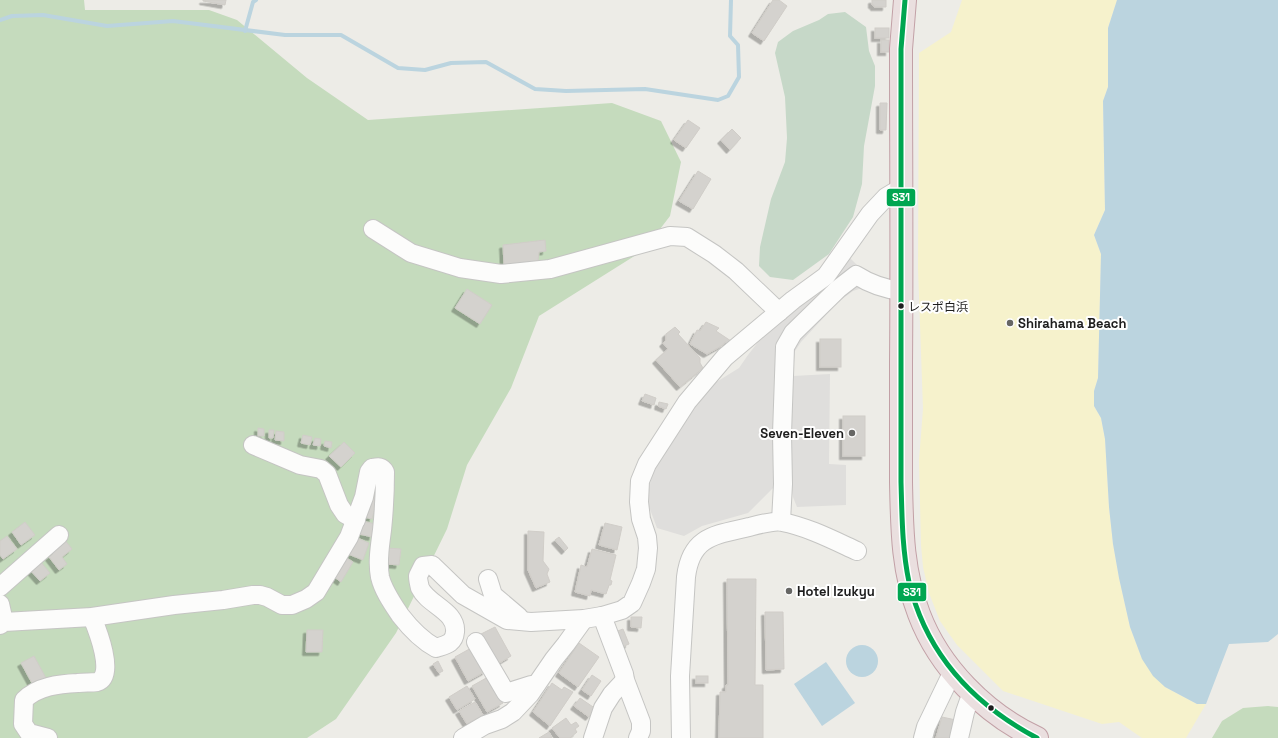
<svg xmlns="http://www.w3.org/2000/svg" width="1278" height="738" viewBox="0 0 1278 738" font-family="'Space Grotesk','Noto Sans JP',sans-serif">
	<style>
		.forest { fill: #c5dbbd }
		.sand { fill: #f6f2cc }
		.cemetery { fill: #c6d8c8 }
		.parking { fill: #dfdedc }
		.water { fill: #bbd4df }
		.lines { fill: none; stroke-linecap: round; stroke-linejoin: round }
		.stream { stroke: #bbd4df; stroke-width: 4 }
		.building { fill: #d4d2ce; stroke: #d0cdc8; filter: url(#shadow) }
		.minor-casing { stroke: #c5c5c3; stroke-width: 20 }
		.highway-casing { stroke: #c2a0a6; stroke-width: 24 }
		.minor { stroke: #fcfcfb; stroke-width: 18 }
		.highway { stroke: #eadfdf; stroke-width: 22 }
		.bus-1-casing { stroke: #fff; stroke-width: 8 }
		.bus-1 { stroke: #00a651; stroke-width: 5 }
		.bus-dot { fill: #1e1e1e; stroke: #fff; stroke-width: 1.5 }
		.poi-dot { fill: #666664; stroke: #fff; stroke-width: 1.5 }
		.labels { text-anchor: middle; stroke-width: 4; stroke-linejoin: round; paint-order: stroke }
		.bus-label { font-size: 12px; fill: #1e1e1e; stroke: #fff; text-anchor: start }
		.poi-label { font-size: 13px; font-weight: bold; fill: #1e1e1e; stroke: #fff; text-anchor: start }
		.line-badge { stroke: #fff; stroke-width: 1.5 }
		.badge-label { font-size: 11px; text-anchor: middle; font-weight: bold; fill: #fff }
	</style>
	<defs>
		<filter id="shadow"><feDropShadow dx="-3.5" dy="3.5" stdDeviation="0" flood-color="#0004"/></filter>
	</defs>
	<rect width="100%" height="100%" fill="#edece7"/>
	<g class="forest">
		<path d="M 0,0 L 84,0 L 85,10 L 209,10 L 237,20 L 307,78 L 368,120 L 612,103 L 661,121 L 681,162 L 670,216 L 644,250 L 539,316 L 511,388 L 467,465 L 447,529 L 396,633 L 336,719 L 307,738 L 0,738 Z"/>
		<path d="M 1268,706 L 1278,707 L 1278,738 L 1212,738 L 1222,721 L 1243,708 Z"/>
	</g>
	<path class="sand" d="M 962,0 L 1117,0 L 1108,28 L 1108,87 L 1103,101 L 1105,210 L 1094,235 L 1101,254 L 1098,378 L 1094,391 L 1094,406 L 1101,418 L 1105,439 L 1109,507 L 1113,544 L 1119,578 L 1130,627 L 1142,659 L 1165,687 L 1197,704 L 1206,704 L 1186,738 L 1142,738 L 1119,722 L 1102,724 L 1003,691 L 957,645 L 940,621 L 929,593 L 923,567 L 921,545 L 919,460 L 923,409 L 918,268 L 919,53 L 951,32 Z"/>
	<path class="cemetery" d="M 845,12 L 866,27 L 869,51 L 875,66 L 875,86 L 864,146 L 862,184 L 853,217 L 829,254 L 793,280 L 770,277 L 759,266 L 760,247 L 771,199 L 785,162 L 787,138 L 785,97 L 775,53 L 778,42 L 793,31 L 819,20 L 828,14 Z"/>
	<path class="parking" d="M 848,256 L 865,273 L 862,288 L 853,291 L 838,302 L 801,342 L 795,351 L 793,376 L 830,374 L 829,464 L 846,465 L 846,505 L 797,507 L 793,497 L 791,484 L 776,485 L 748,513 L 702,526 L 684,536 L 657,528 L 648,504 L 648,492 L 654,468 L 702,391 L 739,368 L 748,355 L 766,332 Z"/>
	<g class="water">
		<path d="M 1117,0 L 1278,0 L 1278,634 L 1268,642 L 1229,644 L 1206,704 L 1197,704 L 1165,687 L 1153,676 L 1142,659 L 1130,627 L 1119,578 L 1113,544 L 1109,507 L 1105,439 L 1101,418 L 1094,406 L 1094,391 L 1098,378 L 1101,254 L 1094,235 L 1105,210 L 1103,101 L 1108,87 L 1108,28 Z"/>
		<circle cx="862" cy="661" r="16"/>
		<path d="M 826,662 L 855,703 L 822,726 L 794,684 Z"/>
	</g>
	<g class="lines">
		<g class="stream">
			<path d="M 0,20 L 12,16 L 43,15 L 107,26 L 173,21 L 285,35 L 341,35 L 398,68 L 425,70 L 451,63 L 486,62 L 535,89 L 566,91 L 645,89 L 718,100 L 728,96 L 739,77 L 738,45 L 730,36 L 731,0"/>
			<path d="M 245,31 L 253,2 L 256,0"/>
		</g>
	</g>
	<g class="building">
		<path d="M 203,0 L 226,0 L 225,5 L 203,1 Z"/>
		<path d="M 773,0 L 779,0 L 787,6 L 764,41 L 752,33 Z"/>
		<path d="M 872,0 L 886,0 L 886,7 L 874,7 L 874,5 L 872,5 Z"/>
		<rect x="875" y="28" width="14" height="10"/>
		<rect x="881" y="40" width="8" height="12"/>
		<path d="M 880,103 L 887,103 L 886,130 L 880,130 Z"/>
		<path d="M 688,120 L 700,128 L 686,148 L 674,140 Z"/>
		<path d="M 732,129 L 741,138 L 730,150 L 721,140 Z"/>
		<path d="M 698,171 L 711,179 L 693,209 L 679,201 Z"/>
		<path d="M 545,240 L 546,251 L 539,252 L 538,261 L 504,265 L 503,245 Z"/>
		<path d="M 467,289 L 492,305 L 480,324 L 455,308 Z"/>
		<path d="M 706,322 L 719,328 L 716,331 L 731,341 L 729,344 L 725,342 L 723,345 L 707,354 L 690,344 L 697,330 L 700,331 Z"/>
		<path d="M 675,327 L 680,332 L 678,334 L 700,358 L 700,363 L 703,368 L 680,387 L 656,360 L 668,349 L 663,343 L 666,340 L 666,334 Z"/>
		<rect x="820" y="339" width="21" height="28"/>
		<path d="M 645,394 L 656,398 L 654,405 L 642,401 Z"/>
		<path d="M 659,402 L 668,404 L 666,409 L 658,406 Z"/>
		<rect x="843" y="416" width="22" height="40"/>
		<path d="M 258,428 L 264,429 L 264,436 L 258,436 Z"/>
		<path d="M 269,430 L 274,430 L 273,438 L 269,438 Z"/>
		<path d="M 276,431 L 284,432 L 284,441 L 275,440 Z"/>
		<path d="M 303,435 L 312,437 L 310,445 L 301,443 Z"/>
		<path d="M 315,438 L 321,439 L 320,446 L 313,445 Z"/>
		<path d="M 325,441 L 332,442 L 331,448 L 324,446 Z"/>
		<path d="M 344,442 L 355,453 L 341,467 L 329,456 Z"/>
		<path d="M 371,495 L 378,498 L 372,519 L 364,517 Z"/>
		<path d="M 363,521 L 375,524 L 372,537 L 359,534 Z"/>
		<path d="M 25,522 L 35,535 L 21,545 L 12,532 Z"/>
		<path d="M 605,523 L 622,527 L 617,550 L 599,545 Z"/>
		<path d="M 528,531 L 544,532 L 543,561 L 549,569 L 547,574 L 550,582 L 536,588 L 528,570 Z"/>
		<path d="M 7,536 L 17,549 L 3,559 L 0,555 L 0,541 Z"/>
		<path d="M 355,537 L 369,543 L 363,560 L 348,554 Z"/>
		<path d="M 559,537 L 568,548 L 565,551 L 555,540 Z"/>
		<path d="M 64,539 L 72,549 L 62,557 L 67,564 L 59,570 L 49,557 L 53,554 L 50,550 Z"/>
		<path d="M 388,548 L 401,549 L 399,565 L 386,564 Z"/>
		<path d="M 592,549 L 616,555 L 610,580 L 612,581 L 611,585 L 609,585 L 606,594 L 591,590 L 590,596 L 575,592 L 581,565 L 587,567 Z"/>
		<path d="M 345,557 L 353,562 L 341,582 L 333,576 Z"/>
		<path d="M 40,561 L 50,573 L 40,581 L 30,570 Z"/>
		<path d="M 727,579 L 756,579 L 755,685 L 763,685 L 763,738 L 719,738 L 720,692 L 726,692 L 726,685 L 728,685 Z"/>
		<path d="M 765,612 L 783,612 L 784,669 L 766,670 Z"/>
		<path d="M 631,617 L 642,617 L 641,628 L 631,627 Z"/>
		<path d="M 495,627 L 511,656 L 496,665 L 479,635 Z"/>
		<path d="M 623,629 L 629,644 L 622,647 L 615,632 Z"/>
		<path d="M 307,630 L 323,630 L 322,652 L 306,652 Z"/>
		<path d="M 579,643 L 599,657 L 578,687 L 559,673 Z"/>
		<path d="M 473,647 L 486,671 L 468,681 L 455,657 Z"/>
		<path d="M 34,656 L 46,678 L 33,685 L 21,663 Z"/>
		<path d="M 438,661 L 443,671 L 439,673 L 433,664 Z"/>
		<path d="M 592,675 L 601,681 L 591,696 L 582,690 Z"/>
		<rect x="696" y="676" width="12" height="7"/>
		<path d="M 488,677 L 503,703 L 487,712 L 472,686 Z"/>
		<path d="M 552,683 L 562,690 L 564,687 L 573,692 L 550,726 L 533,712 Z"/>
		<path d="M 467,686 L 475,699 L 457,710 L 449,697 Z"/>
		<path d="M 580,698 L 596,709 L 589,717 L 574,706 Z"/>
		<path d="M 475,702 L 483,715 L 467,724 L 459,711 Z"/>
		<path d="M 942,717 L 956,720 L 951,738 L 936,738 Z"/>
		<path d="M 566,718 L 571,725 L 576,722 L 579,726 L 575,729 L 577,732 L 570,738 L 560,738 L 552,728 Z"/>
		<path d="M 549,732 L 552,738 L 539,738 Z"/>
	</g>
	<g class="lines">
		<defs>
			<g id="minor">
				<path d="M 373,229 L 411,253 L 460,268 L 501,274 L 550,269 L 670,236 L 687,237 L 714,254 L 736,271 L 779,312"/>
				<path d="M 253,445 L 300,465 L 321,469 L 327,474 L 339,505 L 345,514 L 356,520"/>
				<path d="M 781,521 L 783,484 L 782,434 L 785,347 L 793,333 L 838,289 L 856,275 C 870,284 885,289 901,291"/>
				<path d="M 488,579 L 493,595 L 519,617"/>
				<path d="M 0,587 L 59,535"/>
				<path d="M 0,604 L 4,622"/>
				<path d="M 602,616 L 624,674 L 625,680 L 641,722 L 641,731 L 638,738"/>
				<path d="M 0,625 L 4,622 L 92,617 L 174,605 L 223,600 L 253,595 L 260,595 L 267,597 L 282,605 L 292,605 L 306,599 L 316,592 L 349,537 L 364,497 L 369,472 L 372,468 C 378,467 382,466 385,472 C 385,491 384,511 382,530 C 380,546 377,561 380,577 C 383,590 392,603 400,615 C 410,628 421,640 436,648 C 445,645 454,644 455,632 C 457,611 428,605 420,588 C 419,584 418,579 418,576 L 423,566 L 432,565 L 463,595 L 507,620 L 531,622 L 584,619 L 602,616 L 622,610 L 632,603 L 641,583 L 646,569 L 648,548 L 647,537 L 641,519 L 639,502 L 640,481 L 647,464 L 658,447 L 687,402 L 725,357 L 793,300 L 826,276 L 870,214 L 886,197 L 901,188"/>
				<path d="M 476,642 L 506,693 L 531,685 L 536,685"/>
				<path d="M 48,738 L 29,733 L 23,724 L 24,700 C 38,686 59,684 78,683 C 84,682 91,683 97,682 C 116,676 97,629 92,617"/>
				<path d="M 463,738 L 485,725 L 502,719 L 513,712 L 530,694 L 554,659 L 566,644 L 584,619"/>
				<path d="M 593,738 L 603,708 L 612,694 L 625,680"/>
				<path d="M 681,738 L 680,676 L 686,577 C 691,536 715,535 749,527 C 757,525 775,520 782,522 C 808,527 833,540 857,551"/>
				<path d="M 923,738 L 926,727 L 952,673"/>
				<path d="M 959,738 L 965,712 L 972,692"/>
			</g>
			<path id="highway" d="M 905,0 L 901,49 C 901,154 902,258 901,363 C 901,402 901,442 901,482 C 902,528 902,570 919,614 C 939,667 985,714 1037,738"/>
		</defs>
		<use href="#minor" class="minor-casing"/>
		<use href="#highway" class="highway-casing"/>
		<use href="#minor" class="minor"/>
		<use href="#highway" class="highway"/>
		<defs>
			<path id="bus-1" d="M 905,0 L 901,49 L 901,482 C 902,515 902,549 909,582 C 926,653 973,704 1037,738"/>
		</defs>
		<use href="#bus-1" class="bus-1-casing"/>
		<use href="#bus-1" class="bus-1"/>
	</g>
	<g class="bus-dot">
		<circle cx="901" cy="306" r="3.5"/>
		<circle cx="991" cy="708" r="3.5"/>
	</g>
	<g class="poi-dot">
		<circle cx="1010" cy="323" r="4"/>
		<circle cx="852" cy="433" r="4"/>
		<circle cx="789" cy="591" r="4"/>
	</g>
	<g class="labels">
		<g class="bus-label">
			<text x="908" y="311">レスポ白浜</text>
		</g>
		<g class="poi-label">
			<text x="1018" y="328">Shirahama Beach</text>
			<text x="844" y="438" text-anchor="end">Seven-Eleven</text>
			<text x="797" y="596">Hotel Izukyu</text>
		</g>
	</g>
	<g class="line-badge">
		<rect x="886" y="188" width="30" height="19" rx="4" fill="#00a651"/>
		<rect x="897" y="582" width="30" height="20" rx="4" fill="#00a651"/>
	</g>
	<g class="badge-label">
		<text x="901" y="201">S31</text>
		<text x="912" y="596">S31</text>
	</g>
</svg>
